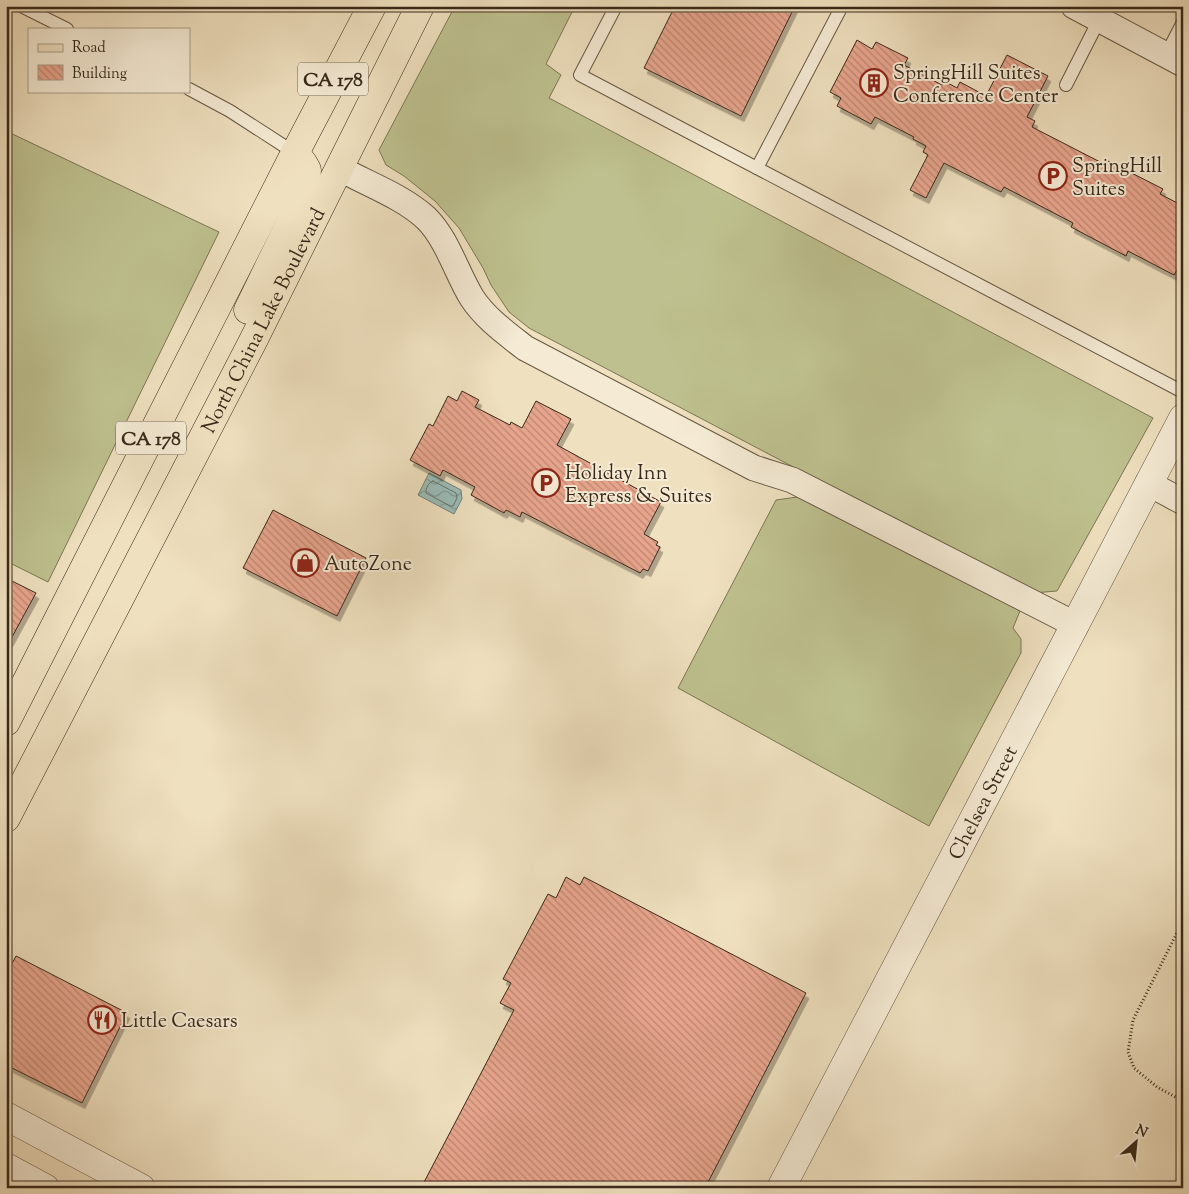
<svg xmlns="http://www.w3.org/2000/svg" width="1189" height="1194" viewBox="0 0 1189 1194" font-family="'Sorts Mill Goudy',serif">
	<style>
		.grass { fill: #bec18f; stroke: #7b7554 }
		.water { fill: url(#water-waves); stroke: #738179 }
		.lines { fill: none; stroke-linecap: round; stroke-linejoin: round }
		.shore { stroke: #6a7269; stroke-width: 1 }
		.building { fill: url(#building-back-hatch); stroke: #38291a; filter: url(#shadow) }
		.service-casing { stroke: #665743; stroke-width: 14 }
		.minor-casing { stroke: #665743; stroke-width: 27 }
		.tertiary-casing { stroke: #665743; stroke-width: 29 }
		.primary-casing { stroke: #38291a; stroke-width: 29 }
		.path { stroke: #38291a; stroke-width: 3; stroke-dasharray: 1 2.5; stroke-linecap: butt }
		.service { stroke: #f5ebd5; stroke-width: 12 }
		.minor { stroke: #f5ebd5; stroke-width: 25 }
		.tertiary { stroke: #f5ebd5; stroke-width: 28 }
		.primary { stroke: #efe0bf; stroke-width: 28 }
		.labels { text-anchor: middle; stroke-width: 4; stroke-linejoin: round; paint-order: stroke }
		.shield { fill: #f5ebd5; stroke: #716352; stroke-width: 1 }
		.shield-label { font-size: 19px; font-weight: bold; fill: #38291a }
		.poi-label { font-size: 20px; fill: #38291a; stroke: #f5ebd5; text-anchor: start }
		.street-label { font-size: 20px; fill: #38291a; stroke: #f5ebd5 }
	</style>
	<defs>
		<pattern id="water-waves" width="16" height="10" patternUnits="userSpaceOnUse" patternTransform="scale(1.25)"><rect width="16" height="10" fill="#9bbcb8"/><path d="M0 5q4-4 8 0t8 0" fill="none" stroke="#7f9995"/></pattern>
		<pattern id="building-back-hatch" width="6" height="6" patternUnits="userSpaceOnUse" patternTransform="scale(1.25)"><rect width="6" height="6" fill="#e8a58d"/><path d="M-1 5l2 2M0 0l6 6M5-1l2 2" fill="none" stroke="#bd8672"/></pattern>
		<filter id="shadow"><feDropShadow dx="3" dy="5.5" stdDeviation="0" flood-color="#0004"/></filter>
	</defs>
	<rect width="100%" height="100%" fill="#efe0bf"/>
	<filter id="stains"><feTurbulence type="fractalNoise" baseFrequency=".004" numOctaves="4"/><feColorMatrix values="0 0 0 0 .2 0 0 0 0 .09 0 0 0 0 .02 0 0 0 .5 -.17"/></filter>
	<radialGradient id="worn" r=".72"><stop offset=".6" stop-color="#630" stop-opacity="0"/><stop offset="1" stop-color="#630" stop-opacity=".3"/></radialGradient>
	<g class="grass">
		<path d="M 455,6 L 575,6 L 546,64 L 561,75 L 549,98 L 1153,418 L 1057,591 L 1033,593 L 529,328 L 509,312 L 491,285 L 483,268 L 459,228 L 435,201 L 404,176 L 386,165 L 379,150 Z"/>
		<path d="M 6,131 L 219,232 L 48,582 L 6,561 Z"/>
		<path d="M 811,495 L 1020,611 L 1013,628 L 1021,639 L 1021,653 L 929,826 L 678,688 L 776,500 Z"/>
	</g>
	<path class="water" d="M 429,473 L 461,490 L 462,499 L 454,514 L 418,495 Z"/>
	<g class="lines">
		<path class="shore" d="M 433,481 L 456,493 L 457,498 L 453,506 L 450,506 L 426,493 C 425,489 429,482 433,481 Z"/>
	</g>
	<g class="building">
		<path d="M 675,6 L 795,6 L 741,116 L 644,68 Z"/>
		<path d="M 857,40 L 872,49 L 876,42 L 908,58 L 904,65 L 942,85 L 944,81 L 957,88 L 960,82 L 986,96 L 1007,55 L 1048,76 L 1027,117 L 1035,121 L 1032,127 L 1104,164 L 1106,160 L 1163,189 L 1160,194 L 1183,206 L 1183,272 L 1177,270 L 1174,275 L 1128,251 L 1126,256 L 1071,227 L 1073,223 L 1004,187 L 1001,192 L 944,163 L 926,198 L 910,190 L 928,155 L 923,152 L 926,146 L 913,139 L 914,137 L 875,117 L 871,124 L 837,106 L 841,98 L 830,92 Z"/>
		<path d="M 462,391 L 479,400 L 475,407 L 510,425 L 511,422 L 522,428 L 536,401 L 571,419 L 557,445 L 661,502 L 644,534 L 658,542 L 656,545 L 660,547 L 648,571 L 643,569 L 640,573 L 522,512 L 520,517 L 506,510 L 504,513 L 471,495 L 475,487 L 443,470 L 440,476 L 410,460 L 429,424 L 433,426 L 448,396 L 457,401 Z"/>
		<path d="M 273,510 L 366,558 L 337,616 L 243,568 Z"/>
		<path d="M 6,578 L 36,593 L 6,648 Z"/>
		<path d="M 566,877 L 580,885 L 584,877 L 806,993 L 705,1188 L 421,1188 L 514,1010 L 500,1003 L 511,983 L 503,979 L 548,894 L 556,898 Z"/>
		<path d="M 16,956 L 127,1013 L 82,1103 L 6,1065 L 6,975 Z"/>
	</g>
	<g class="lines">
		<defs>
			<g id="service">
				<path d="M 21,6 L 67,29"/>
				<path d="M 616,6 L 580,75 L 1183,392"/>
				<path d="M 1166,55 L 1183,22"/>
				<path d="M 1066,85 L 1099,20"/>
				<path d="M 189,89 L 230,111 L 295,153"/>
				<path d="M 757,168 L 842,6"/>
			</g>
			<g id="minor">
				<path d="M 1074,6 L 1183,64"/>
				<path d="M 339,168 C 367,184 402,196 426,218 C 448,240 456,272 472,298 C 485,318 506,333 525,348 L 754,468 L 792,480 L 1076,625"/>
				<path d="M 1148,483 L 1183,502"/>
			</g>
			<g id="tertiary">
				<path d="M 6,1116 L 141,1188"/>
				<path d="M 6,1167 L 45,1188"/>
				<path id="s1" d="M 781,1188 L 1183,418"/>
			</g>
			<g id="primary">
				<path d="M 248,310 L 297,209 L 306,180 L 307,170 L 303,163 L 295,153"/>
				<path d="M 6,722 L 295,153 L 372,6"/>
				<path id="s2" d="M 6,818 L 253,341 L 420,6"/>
			</g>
		</defs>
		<use href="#service" class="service-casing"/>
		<use href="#minor" class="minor-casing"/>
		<use href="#tertiary" class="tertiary-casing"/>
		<use href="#primary" class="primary-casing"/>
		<path class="path" d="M 1183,921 L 1133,1020 L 1128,1052 L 1134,1068 L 1157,1087 L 1183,1101"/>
		<use href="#service" class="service"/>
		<use href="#minor" class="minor"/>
		<use href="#tertiary" class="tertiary"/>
		<use href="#primary" class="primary"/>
	</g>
	<defs>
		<symbol id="building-ring" viewBox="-11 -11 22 22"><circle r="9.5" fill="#f5ebd5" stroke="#8f2418" stroke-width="1.5"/><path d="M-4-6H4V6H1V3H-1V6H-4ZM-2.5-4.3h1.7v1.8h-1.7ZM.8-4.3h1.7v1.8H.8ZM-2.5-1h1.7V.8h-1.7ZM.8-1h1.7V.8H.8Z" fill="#8f2418"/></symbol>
		<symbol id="parking-ring" viewBox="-11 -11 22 22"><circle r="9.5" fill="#f5ebd5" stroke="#8f2418" stroke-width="1.5"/><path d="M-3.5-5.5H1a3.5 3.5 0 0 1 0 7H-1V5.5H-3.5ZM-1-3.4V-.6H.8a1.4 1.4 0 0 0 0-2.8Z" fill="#8f2418"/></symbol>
		<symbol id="shop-ring" viewBox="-11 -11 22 22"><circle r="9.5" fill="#f5ebd5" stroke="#8f2418" stroke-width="1.5"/><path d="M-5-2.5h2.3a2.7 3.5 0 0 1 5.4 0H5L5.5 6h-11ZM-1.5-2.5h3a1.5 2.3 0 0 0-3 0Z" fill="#8f2418"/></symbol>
		<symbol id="restaurant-ring" viewBox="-11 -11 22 22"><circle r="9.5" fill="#f5ebd5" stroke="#8f2418" stroke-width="1.5"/><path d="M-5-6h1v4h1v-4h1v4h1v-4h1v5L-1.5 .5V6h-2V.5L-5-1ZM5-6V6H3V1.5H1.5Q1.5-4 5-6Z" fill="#8f2418"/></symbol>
	</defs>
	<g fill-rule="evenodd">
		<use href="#building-ring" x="858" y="67" width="32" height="32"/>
		<use href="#parking-ring" x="1037" y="160" width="32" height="32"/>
		<use href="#parking-ring" x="530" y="467" width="32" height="32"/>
		<use href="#shop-ring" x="289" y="547" width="32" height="32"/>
		<use href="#restaurant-ring" x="86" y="1004" width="32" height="32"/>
	</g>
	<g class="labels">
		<g class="shield">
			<rect x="298" y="62.5" width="70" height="33" rx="4"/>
			<rect x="116" y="421.5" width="70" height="33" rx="4"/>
		</g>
		<g class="shield-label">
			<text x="333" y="86">CA 178</text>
			<text x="151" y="445">CA 178</text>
		</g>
		<g class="poi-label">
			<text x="893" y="79">SpringHill Suites<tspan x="893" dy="23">Conference Center</tspan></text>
			<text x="1072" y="172">SpringHill<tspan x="1072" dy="23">Suites</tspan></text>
			<text x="565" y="479">Holiday Inn<tspan x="565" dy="23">Express &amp; Suites</tspan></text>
			<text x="324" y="570">AutoZone</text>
			<text x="121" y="1027">Little Caesars</text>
		</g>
		<g class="street-label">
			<text dy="7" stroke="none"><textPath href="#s2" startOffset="560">North China Lake Boulevard</textPath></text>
			<text dy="7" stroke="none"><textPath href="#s1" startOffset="435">Chelsea Street</textPath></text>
		</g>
	</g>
	<rect width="1189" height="1194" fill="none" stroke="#efe0bf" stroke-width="25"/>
	<rect x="8" y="8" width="1174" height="1179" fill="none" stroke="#38291a" stroke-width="2.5"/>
	<rect x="12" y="12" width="1164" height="1169" fill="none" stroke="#38291a"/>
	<rect x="28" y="28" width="162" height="65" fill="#f5ebd5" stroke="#a99d8a"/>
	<rect x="38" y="44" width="25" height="8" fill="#efe0bf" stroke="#a99d8a"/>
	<text x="72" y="52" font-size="15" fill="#38291a">Road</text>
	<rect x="38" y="65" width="25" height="15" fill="url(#building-back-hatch)" stroke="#a99d8a"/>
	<text x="72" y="78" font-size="15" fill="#38291a">Building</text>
	<g transform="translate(1136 1142) rotate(27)" stroke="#f5ebd5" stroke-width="4" paint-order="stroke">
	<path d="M0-4L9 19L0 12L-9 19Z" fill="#38291a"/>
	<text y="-8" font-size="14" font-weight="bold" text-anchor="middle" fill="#38291a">N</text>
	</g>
	<rect width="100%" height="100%" filter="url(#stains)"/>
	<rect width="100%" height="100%" fill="url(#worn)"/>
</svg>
